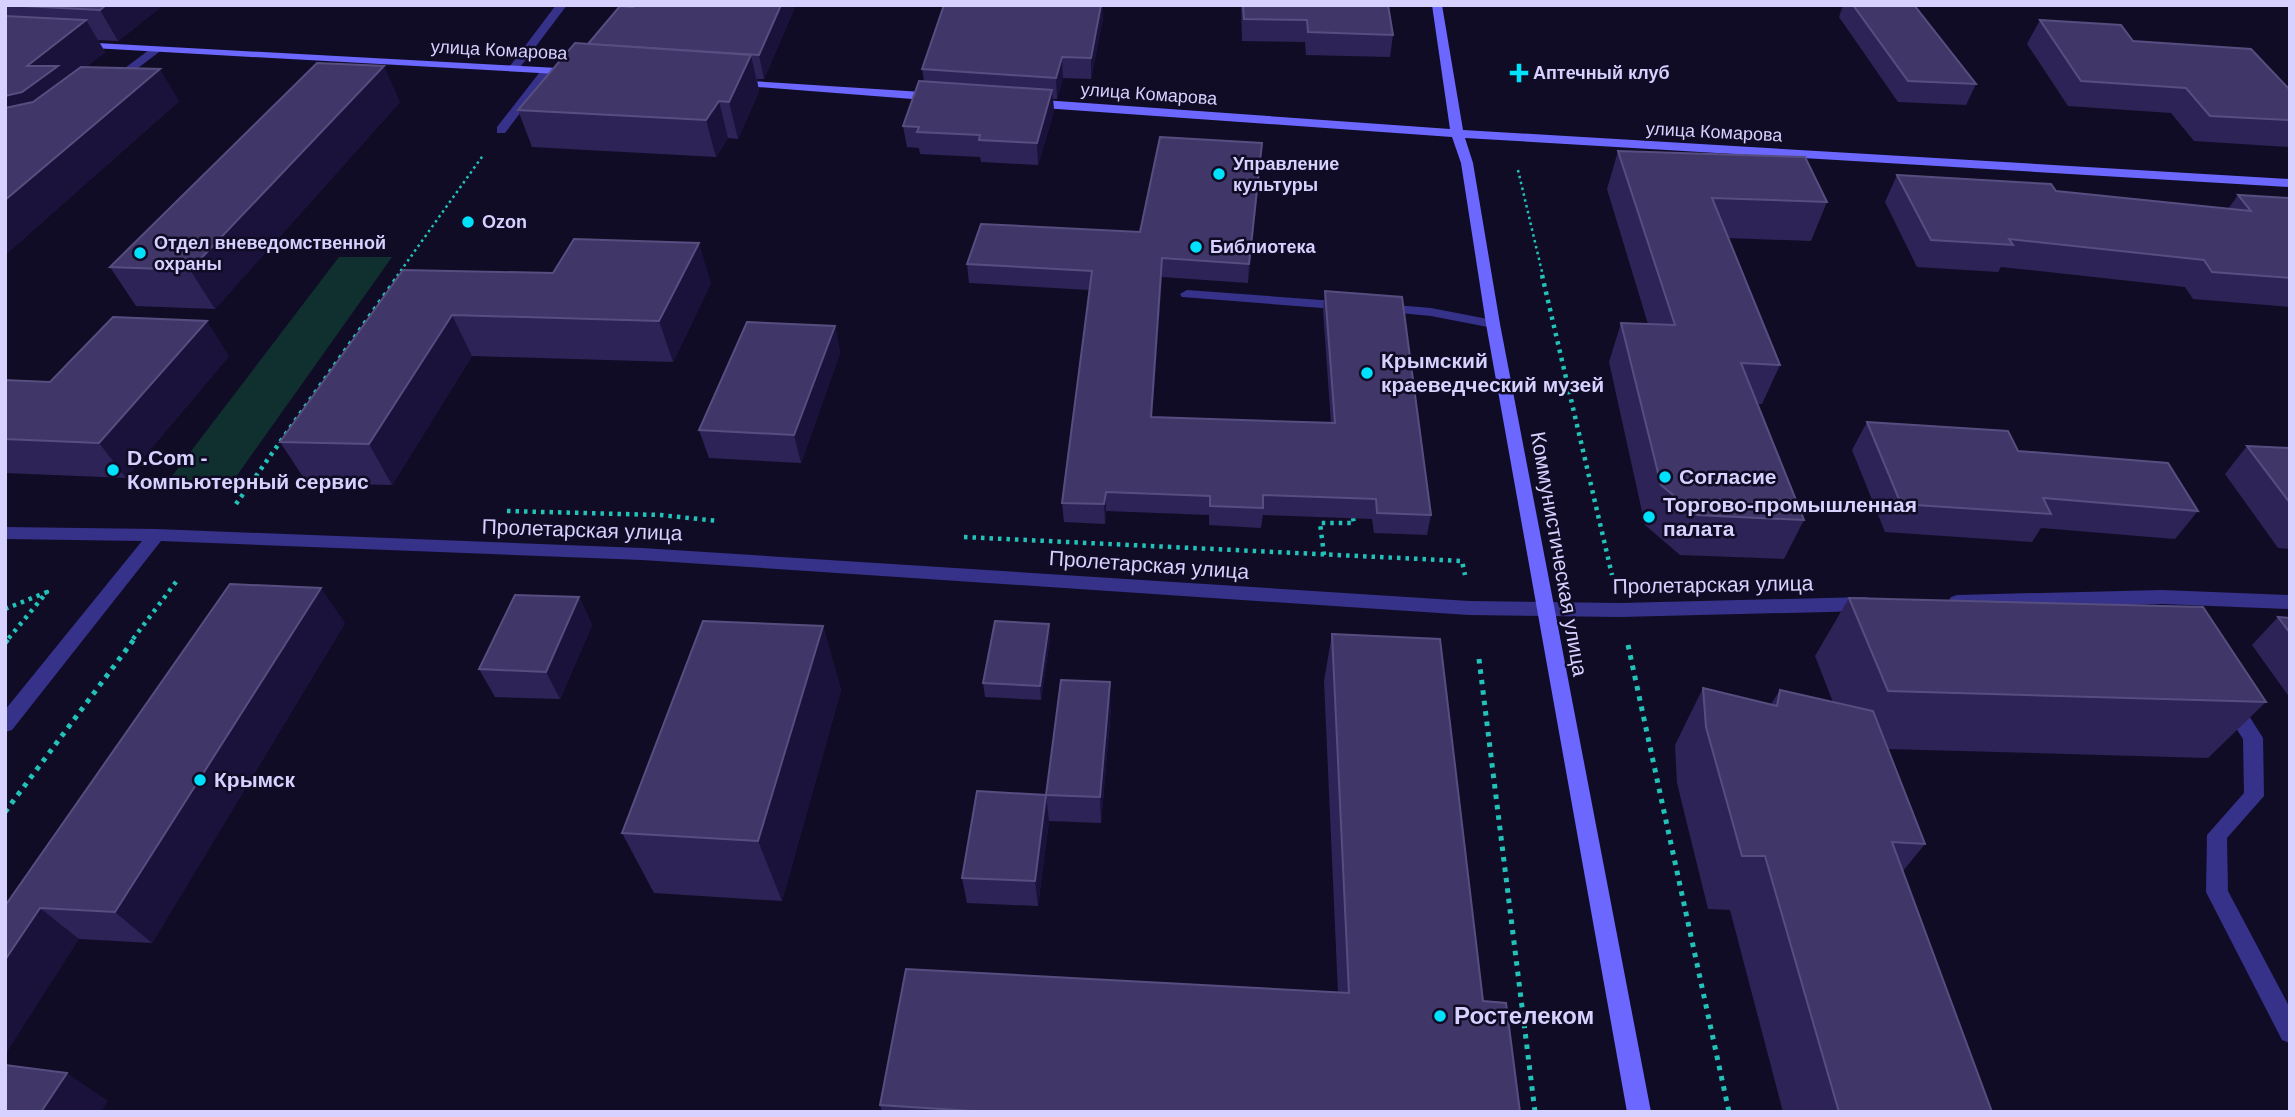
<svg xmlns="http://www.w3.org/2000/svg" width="2295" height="1117" viewBox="0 0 2295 1117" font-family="Helvetica,sans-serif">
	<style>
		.green { fill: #0f302f }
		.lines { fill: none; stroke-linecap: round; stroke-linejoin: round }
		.path-far2 { stroke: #22c2b9; stroke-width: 2.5; stroke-dasharray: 2.5 3.5; stroke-linecap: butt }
		.path-far1 { stroke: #22c2b9; stroke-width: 4.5; stroke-dasharray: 3.5 5; stroke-linecap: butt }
		.path { stroke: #22c2b9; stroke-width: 5; stroke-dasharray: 4.5 6; stroke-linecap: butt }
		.lane { fill: #36328a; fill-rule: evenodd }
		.street { fill: #36328a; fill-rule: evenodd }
		.secondary { fill: #6c68ff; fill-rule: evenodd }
		.wall { fill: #2e2356 }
		.shaded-wall { fill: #1b123b }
		.building { fill: #403668; stroke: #574e80; stroke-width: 2 }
		.poi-dot { fill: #00e1fc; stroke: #110c26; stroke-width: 2.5 }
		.labels { text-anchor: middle; stroke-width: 5; stroke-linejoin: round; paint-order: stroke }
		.far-street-label { font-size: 18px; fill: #d6d1ff; stroke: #110c26 }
		.far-poi-label { font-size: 18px; font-weight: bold; fill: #d6d1ff; stroke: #110c26; text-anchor: start }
		.poi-label { font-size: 21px; font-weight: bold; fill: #d6d1ff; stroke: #110c26; text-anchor: start }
		.street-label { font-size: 21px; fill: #d6d1ff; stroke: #110c26 }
		.near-poi-label { font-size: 24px; font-weight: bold; fill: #d6d1ff; stroke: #110c26; text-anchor: start }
	</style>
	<rect width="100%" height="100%" fill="#110c26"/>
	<path class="green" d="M 339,257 L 392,257 L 233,481 L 169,480 Z"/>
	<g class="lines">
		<g class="path-far2">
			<path d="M 1518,170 L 1543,276"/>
			<path d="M 397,276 L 484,154"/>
		</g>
		<g class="path-far1">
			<path d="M 1542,275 L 1612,575"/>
			<path d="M 236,504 L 399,275"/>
			<path d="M 507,511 L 660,515 L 718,521"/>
			<path d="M 964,537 L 1462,561 L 1465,575"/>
			<path d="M 1324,555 L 1320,523 L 1354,523 L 1353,518"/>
			<path d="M 5,609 L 47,592 L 8,639"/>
			<path d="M 133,639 L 179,578"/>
		</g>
		<g class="path">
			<path d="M 5,643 L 9,638"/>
			<path d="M 1628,645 L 1729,1112"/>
			<path d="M 1479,659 L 1535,1112"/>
			<path d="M 5,812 L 135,638"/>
		</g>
		<g class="lane">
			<path d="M 153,47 L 163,49 L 117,84 L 109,84 L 109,80 Z"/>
			<path d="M 1187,290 L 1348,302 L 1355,306 L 1348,310 L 1182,297 L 1180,294 Z"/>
			<path d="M 1383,304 L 1431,308 L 1493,320 L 1500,324 L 1493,328 L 1431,316 L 1378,311 L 1376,308 Z"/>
		</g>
		<g class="street">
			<path d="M 556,5 L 567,5 L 518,70 L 510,70 L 510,66 Z"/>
			<path d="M 543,68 L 553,70 L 505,133 L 497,133 L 497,127 Z"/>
			<path d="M 5,527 L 156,529 L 642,548 L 1469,601 L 1620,603 L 1866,597 L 1872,599 L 1875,604 L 1872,609 L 1866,611 L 1620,617 L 1469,615 L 642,560 L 161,541 L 12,730 L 5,732 L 5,710 L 142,541 L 5,539 Z"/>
			<path d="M 2162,590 L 2290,595 L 2290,609 L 2162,604 L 1957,609 L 1951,607 L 1948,602 L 1951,597 L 1957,595 Z"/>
			<path d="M 2232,698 L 2239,700 L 2263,738 L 2264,796 L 2227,838 L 2228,891 L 2290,1008 L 2290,1043 L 2282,1040 L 2206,892 L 2207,835 L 2244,793 L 2243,739 L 2222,706 L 2225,700 Z"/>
		</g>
		<g class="secondary">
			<path d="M 1432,5 L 1442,5 L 1463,130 L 2290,179 L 2290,187 L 1465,138 L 1473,163 L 1500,324 L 1651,1112 L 1627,1112 L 1486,324 L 1461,163 L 1452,137 L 1029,107 L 1023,103 L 1029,99 L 1450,129 Z"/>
			<path d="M 79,42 L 575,69 L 581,72 L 575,75 L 75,47 L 75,43 Z"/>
			<path d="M 736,80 L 938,93 L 944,97 L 938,101 L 732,85 L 732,81 Z"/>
		</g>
	</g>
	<g class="wall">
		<path d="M 5,5 L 163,5 L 118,41 L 98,40 L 105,52 L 86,67 L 179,101 L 5,255 Z"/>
		<path d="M 634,5 L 794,5 L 794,9 L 764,79 L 757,79 L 759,91 L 738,139 L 728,138 L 716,157 L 532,147 L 518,110 L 588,44 Z"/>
		<path d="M 1241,5 L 1388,5 L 1393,35 L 1390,57 L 1306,55 L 1305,42 L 1242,41 Z"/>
		<path d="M 1843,5 L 1914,5 L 1976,84 L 1966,105 L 1898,102 L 1839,17 Z"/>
		<path d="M 1103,18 L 1091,79 L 1063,78 L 1057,99 L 1053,99 L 1054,111 L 1038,165 L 981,162 L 980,157 L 920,154 L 919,148 L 907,147 L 903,126 L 924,81 L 922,69 Z"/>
		<path d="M 2040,20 L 2133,41 L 2290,90 L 2290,147 L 2194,141 L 2171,113 L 2068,106 L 2027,44 Z"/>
		<path d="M 400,102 L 215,309 L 136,306 L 110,267 Z"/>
		<path d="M 1618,151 L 1827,202 L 1811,241 L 1728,238 L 1780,365 L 1762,404 L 1758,404 L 1804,520 L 1784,559 L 1680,555 L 1645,525 L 1609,362 L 1621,323 L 1648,324 L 1607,189 Z"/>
		<path d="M 1261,161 L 1248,283 L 1162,277 L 1152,417 L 1331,423 L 1323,310 L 1325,291 L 1431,515 L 1427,535 L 1374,533 L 1372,519 L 1263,515 L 1261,528 L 1209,525 L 1209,515 L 1106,511 L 1105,524 L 1064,522 L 1062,503 L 1089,290 L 969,283 L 967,264 L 1140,232 Z"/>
		<path d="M 1897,175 L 2228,209 L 2238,195 L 2290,198 L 2290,307 L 2193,299 L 2185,287 L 2001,267 L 1998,272 L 1917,267 L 1885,202 Z"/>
		<path d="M 403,270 L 711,283 L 673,362 L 472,356 L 392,485 L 307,483 L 280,442 Z"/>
		<path d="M 835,326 L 840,353 L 801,463 L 709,458 L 699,430 Z"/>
		<path d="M 229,356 L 126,478 L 5,473 L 5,380 L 50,382 Z"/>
		<path d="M 1867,422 L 2018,451 L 2198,511 L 2175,539 L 2041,528 L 2032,542 L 1885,532 L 1852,450 Z"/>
		<path d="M 2247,446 L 2290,448 L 2290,549 L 2278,548 L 2225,474 Z"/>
		<path d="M 579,597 L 592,625 L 560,699 L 495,697 L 479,669 Z"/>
		<path d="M 1849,598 L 2266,702 L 2208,758 L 1888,749 L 1925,844 L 1903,871 L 1992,1112 L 1783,1112 L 1730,910 L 1708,909 L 1677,783 L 1675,745 L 1703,688 L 1771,704 L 1780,690 L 1833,702 L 1815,656 Z"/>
		<path d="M 2278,617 L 2290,618 L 2290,698 L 2252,645 Z"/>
		<path d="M 345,623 L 152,943 L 79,939 L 5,906 Z"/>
		<path d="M 1049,624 L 1050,638 L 1041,700 L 985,697 L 983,683 Z"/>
		<path d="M 823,626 L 841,690 L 782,901 L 654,893 L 622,833 Z"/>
		<path d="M 1332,634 L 1483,1001 L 1520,1112 L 882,1112 L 880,1105 L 1338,993 L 1324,681 Z"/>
		<path d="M 1111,709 L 1101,823 L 1049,821 L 1038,906 L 967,903 L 962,878 L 1046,795 Z"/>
	</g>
	<g class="shaded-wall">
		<path d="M 106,5 L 163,5 L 118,41 L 100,10 Z"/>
		<path d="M 781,5 L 794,5 L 794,9 L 764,79 L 759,55 Z"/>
		<path d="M 1101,5 L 1103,5 L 1103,18 L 1091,79 L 1091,58 Z"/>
		<path d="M 86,20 L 105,52 L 5,133 L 5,96 L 27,66 Z"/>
		<path d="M 751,55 L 759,91 L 738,139 L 729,102 Z"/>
		<path d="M 1062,57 L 1063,78 L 1057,99 L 1056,78 Z"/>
		<path d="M 384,66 L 400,102 L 215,309 L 190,270 Z"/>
		<path d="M 160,69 L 179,101 L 5,255 L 5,200 Z"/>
		<path d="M 1052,90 L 1054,111 L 1038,165 L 1037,143 Z"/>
		<path d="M 719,101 L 728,138 L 716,157 L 706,120 Z"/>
		<path d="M 1262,143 L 1261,161 L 1248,283 L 1249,264 Z"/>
		<path d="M 699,243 L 711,283 L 673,362 L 659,321 Z"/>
		<path d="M 1162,258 L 1162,277 L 1151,436 L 1151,417 Z"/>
		<path d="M 452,315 L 472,356 L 392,485 L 369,444 Z"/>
		<path d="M 207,321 L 229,356 L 126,478 L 99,443 Z"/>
		<path d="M 835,326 L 840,353 L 801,463 L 794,435 Z"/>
		<path d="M 1106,492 L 1106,511 L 1105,524 L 1104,504 Z"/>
		<path d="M 321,588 L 345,623 L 152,943 L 115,912 Z"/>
		<path d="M 579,597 L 592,625 L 560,699 L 546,672 Z"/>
		<path d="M 1049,624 L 1050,638 L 1041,700 L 1040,686 Z"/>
		<path d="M 823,626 L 841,690 L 782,901 L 758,841 Z"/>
		<path d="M 1110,682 L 1111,709 L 1101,823 L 1100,797 Z"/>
		<path d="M 1046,795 L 1049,821 L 1038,906 L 1035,881 Z"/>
		<path d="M 40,908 L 79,939 L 5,1055 L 5,960 Z"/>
		<path d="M 67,1073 L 108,1101 L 101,1112 L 41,1112 Z"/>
	</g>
	<g class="building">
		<path d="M 5,5 L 106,5 L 100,10 Z"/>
		<path d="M 634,5 L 781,5 L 759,55 L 588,44 L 620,6 L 633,7 Z"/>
		<path d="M 944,5 L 1101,5 L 1091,58 L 1062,57 L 1056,78 L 922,69 Z"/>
		<path d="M 1243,5 L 1388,5 L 1393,35 L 1308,32 L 1307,20 L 1244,19 Z"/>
		<path d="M 1853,5 L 1914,5 L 1976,84 L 1908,81 Z"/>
		<path d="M 5,16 L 86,20 L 27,66 L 58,66 L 22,92 L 5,96 Z"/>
		<path d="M 2040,20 L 2121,25 L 2133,41 L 2251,49 L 2290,90 L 2290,120 L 2210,116 L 2186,88 L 2081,81 Z"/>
		<path d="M 575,43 L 751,55 L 729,102 L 719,101 L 706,120 L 518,110 Z"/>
		<path d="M 317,63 L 384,66 L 190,270 L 110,267 Z"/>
		<path d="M 81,67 L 160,69 L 5,200 L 5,108 L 33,102 Z"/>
		<path d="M 919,81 L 1052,90 L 1037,143 L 979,140 L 980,135 L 917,132 L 919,127 L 903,126 Z"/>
		<path d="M 1160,137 L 1262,143 L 1249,264 L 1162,258 L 1151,417 L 1335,423 L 1325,291 L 1402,297 L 1431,515 L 1377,513 L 1376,499 L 1263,495 L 1263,508 L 1210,506 L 1210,496 L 1106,492 L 1104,504 L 1062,503 L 1092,271 L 967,264 L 981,224 L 1140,232 Z"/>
		<path d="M 1618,151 L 1805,157 L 1827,202 L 1712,198 L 1780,365 L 1741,363 L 1804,520 L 1697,515 L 1661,485 L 1621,323 L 1675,325 Z"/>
		<path d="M 1897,175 L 2051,184 L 2056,191 L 2251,211 L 2238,195 L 2290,198 L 2290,278 L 2212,272 L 2204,260 L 2009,239 L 2013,245 L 1931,240 Z"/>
		<path d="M 574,239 L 699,243 L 659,321 L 452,315 L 369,444 L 280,442 L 403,270 L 553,273 Z"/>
		<path d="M 113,317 L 207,321 L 99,443 L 5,439 L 5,380 L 50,382 Z"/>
		<path d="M 747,322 L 835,326 L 794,435 L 699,430 Z"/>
		<path d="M 1867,422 L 2008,431 L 2018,451 L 2168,463 L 2198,511 L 2043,498 L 2051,514 L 1901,504 Z"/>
		<path d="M 2247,446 L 2290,448 L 2290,503 Z"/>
		<path d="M 230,584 L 321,588 L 115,912 L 40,908 L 5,960 L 5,906 Z"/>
		<path d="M 515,595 L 579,597 L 546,672 L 479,669 Z"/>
		<path d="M 1849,598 L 2203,607 L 2266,702 L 1888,691 Z"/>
		<path d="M 2278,617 L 2290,618 L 2290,633 Z"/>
		<path d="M 703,621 L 823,626 L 758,841 L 622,833 Z"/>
		<path d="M 995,621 L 1049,624 L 1040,686 L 983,683 Z"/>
		<path d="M 1332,634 L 1440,639 L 1483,1001 L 1506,1003 L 1520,1112 L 988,1112 L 880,1105 L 906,969 L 1349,993 Z"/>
		<path d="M 1061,680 L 1110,682 L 1100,797 L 1046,795 Z"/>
		<path d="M 1703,688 L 1777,706 L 1780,690 L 1873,711 L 1925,844 L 1892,842 L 1992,1112 L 1839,1112 L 1765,856 L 1742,856 L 1706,727 Z"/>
		<path d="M 977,791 L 1046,795 L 1035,881 L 962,878 Z"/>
		<path d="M 5,1065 L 67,1073 L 41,1112 L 5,1112 Z"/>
	</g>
	<g class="poi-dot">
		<path d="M1515.5 62.5h7v7h7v7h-7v7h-7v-7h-7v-7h7z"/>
		<circle cx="1219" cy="174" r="7"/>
		<circle cx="468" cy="222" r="7"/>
		<circle cx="1196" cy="247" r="7"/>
		<circle cx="140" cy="253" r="7"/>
		<circle cx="1367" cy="373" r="7"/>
		<circle cx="113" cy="470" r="7"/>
		<circle cx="1665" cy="477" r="7"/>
		<circle cx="1649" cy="517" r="7"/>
		<circle cx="200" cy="780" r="7"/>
		<circle cx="1440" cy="1016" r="7"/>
	</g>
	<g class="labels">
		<g class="far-street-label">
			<text transform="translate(499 50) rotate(3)" y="6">улица Комарова</text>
			<text transform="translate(1149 94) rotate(4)" y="6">улица Комарова</text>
			<text transform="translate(1714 132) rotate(3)" y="6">улица Комарова</text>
		</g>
		<g class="far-poi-label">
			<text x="1533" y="79">Аптечный клуб</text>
			<text x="1233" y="170">Управление<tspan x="1233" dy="21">культуры</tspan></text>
			<text x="482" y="228">Ozon</text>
			<text x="154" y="249">Отдел вневедомственной<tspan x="154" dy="21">охраны</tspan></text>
			<text x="1210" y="253">Библиотека</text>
		</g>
		<g class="poi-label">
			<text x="1381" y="368">Крымский<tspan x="1381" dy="24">краеведческий музей</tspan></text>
			<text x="127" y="465">D.Com -<tspan x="127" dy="24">Компьютерный сервис</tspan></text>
			<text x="1679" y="484">Согласие</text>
			<text x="1663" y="512">Торгово-промышленная<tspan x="1663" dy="24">палата</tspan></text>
			<text x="214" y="787">Крымск</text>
		</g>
		<g class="street-label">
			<text transform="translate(582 530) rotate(2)" y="7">Пролетарская улица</text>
			<text transform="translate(1559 554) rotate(80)" y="7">Коммунистическая улица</text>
			<text transform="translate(1149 565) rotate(4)" y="7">Пролетарская улица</text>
			<text transform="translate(1713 585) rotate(-1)" y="7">Пролетарская улица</text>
		</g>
		<g class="near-poi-label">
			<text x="1454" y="1024">Ростелеком</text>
		</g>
	</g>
	<rect width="2295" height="1117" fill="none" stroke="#d6d1ff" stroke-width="14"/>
</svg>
